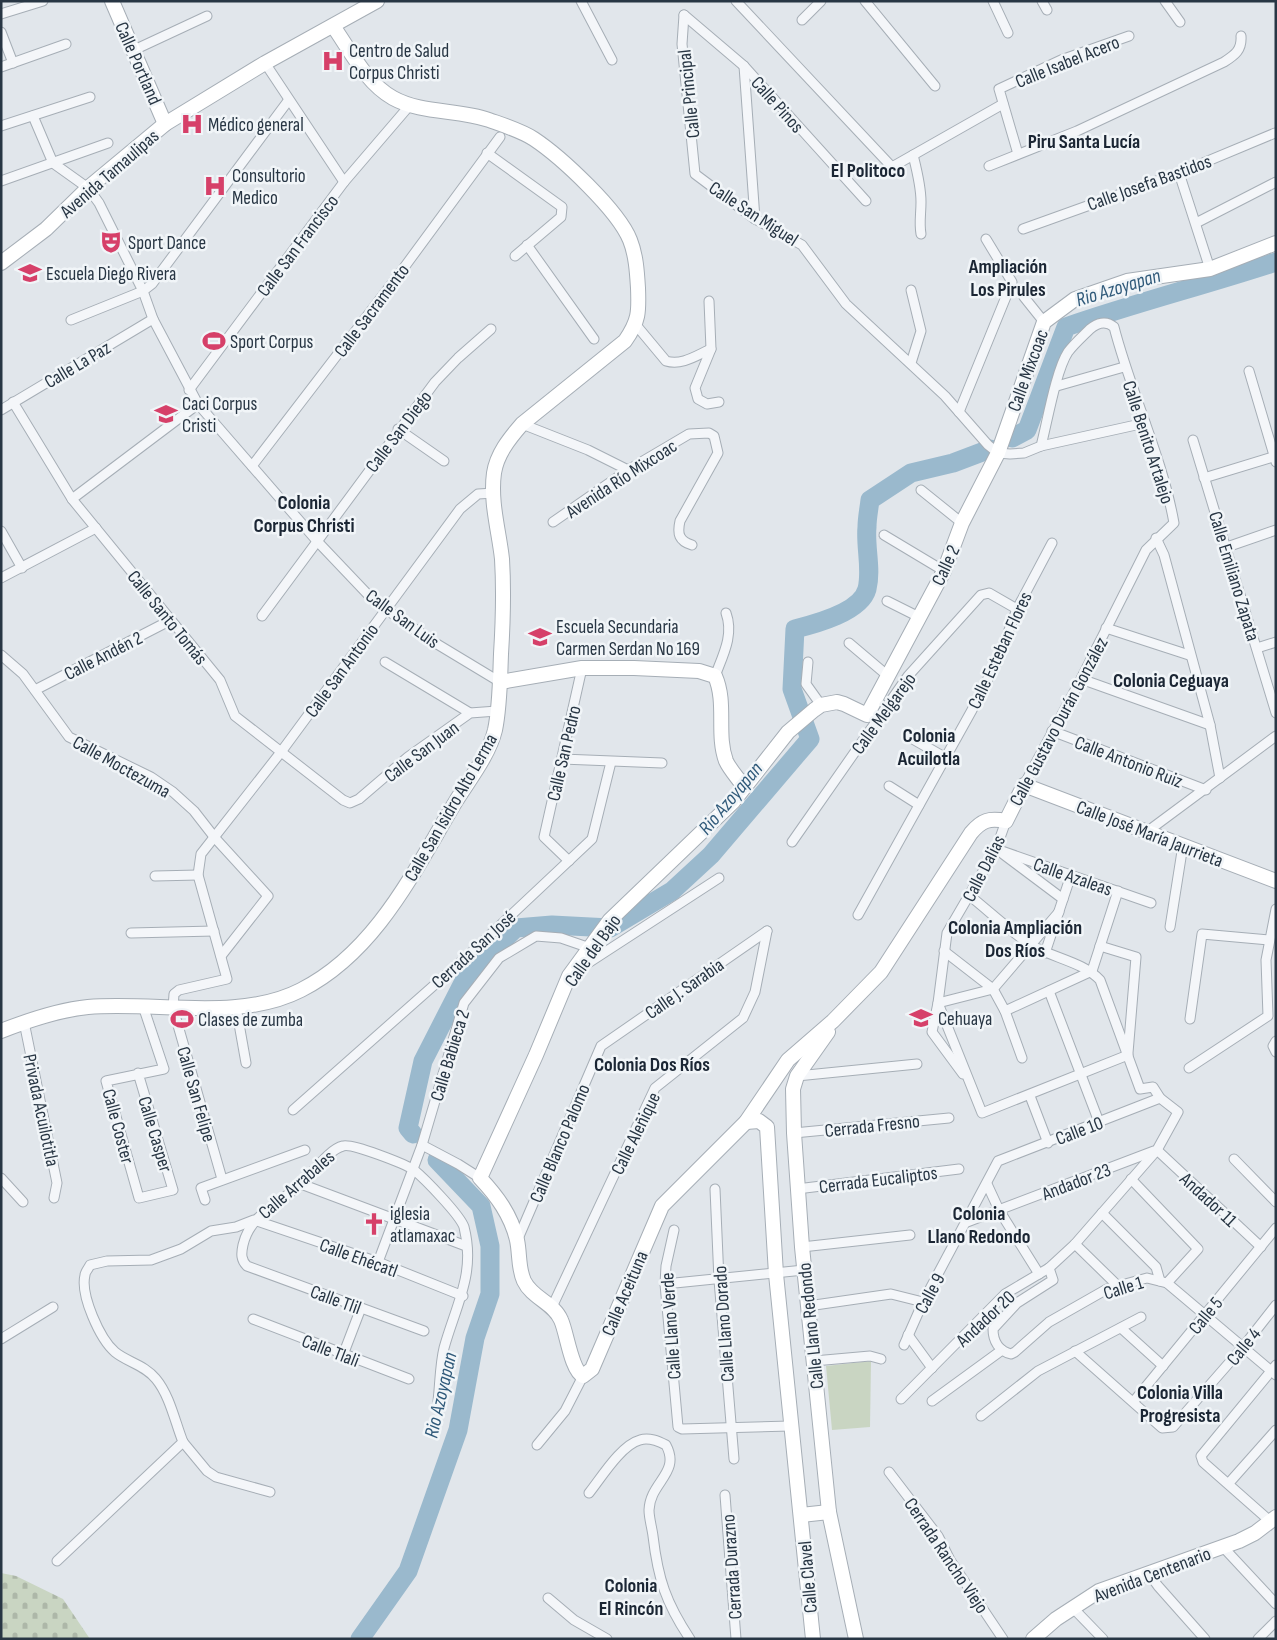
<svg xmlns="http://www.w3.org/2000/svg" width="1277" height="1640" viewBox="0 0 1277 1640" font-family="'Sofia Sans Condensed',sans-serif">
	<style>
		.grass { fill: #c9d5c2 }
		.cemetery { fill: url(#cemetery-stones) }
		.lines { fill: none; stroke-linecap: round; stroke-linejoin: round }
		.river { stroke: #9ab9cd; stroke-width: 19 }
		.street-casing { stroke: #a6aeb6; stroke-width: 11 }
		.secondary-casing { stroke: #a6aeb6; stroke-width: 16 }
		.street { stroke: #f4f6f9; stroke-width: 9 }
		.secondary { stroke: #fff; stroke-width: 14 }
		.labels { text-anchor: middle; stroke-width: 5; stroke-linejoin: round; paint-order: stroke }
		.poi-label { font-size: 19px; fill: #283644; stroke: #f1f5f8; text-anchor: start }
		.street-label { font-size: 19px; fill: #283644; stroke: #f1f5f8 }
		.neighbourhood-label { font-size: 20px; font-weight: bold; fill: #1b2634; stroke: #f1f5f8 }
		.water-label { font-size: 20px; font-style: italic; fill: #305a7a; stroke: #f1f5f8 }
	</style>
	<defs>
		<pattern id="cemetery-stones" width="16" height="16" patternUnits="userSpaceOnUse" patternTransform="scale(1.25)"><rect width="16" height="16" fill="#c9d5c2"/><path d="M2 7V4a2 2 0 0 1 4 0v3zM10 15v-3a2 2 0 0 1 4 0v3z" fill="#adb7a8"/></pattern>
	</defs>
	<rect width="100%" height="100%" fill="#e1e6eb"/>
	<path class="grass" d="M 871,1361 L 870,1427 L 832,1430 L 826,1366 Z"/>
	<path class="cemetery" d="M 1,1573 L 16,1576 L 63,1599 L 90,1639 L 1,1639 Z"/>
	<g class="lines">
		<g class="river">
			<path d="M 1012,438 L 1027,430 L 1066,327 C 1135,303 1206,285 1276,262"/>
			<path d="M 413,1134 L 408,1128 L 423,1061 L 467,975 L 516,928 L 552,925 L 610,928 L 672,891 L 711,855 L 810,739 L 792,689 L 795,629 C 815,624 861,612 867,589 C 872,569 865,547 867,527 C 867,518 869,509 870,500 L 911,473 L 953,463 L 990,449"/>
			<path d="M 360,1639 L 408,1571 L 458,1430 L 475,1338 L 490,1294 L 490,1246 L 481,1206 L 437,1160"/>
		</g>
		<defs>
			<g id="street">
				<path d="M 581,1 L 612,60"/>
				<path d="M 736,1 L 892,167 L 1003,104"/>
				<path d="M 865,1 L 935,86"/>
				<path d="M 993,1 L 1008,33"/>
				<path d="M 1042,1 L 1047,10"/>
				<path d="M 1165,1 L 1180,22"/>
				<path d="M 1,14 L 43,1"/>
				<path d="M 684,15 L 682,44 L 695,174 L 755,219 L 802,245 L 846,304 L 945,396 L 988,445 L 998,453 L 1010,454 L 1024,453 L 1041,446 C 1047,423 1056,370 1068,352 C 1074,344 1083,336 1090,329 C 1097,323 1106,320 1114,327 C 1131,393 1162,456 1174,523 L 1146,550 L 1081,679 L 1024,785"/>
				<path d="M 684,15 L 744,66 L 866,201"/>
				<path d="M 802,20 L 821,1"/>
				<path d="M 1,32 L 13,63"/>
				<path d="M 134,50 L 207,16"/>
				<path d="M 265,63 L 344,182"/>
				<path d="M 744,66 L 755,219"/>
				<path d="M 1,67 L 66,44"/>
				<path d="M 33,116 L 53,163 L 88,188 L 99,203 L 143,291 L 153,319 L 198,404 L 317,541 L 375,602 L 437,644 L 500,682"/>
				<path d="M 1,126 L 90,97"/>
				<path d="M 487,153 L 562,207 L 561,217 L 515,256"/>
				<path d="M 1018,154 L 999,89 L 1061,60 L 1129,36"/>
				<path d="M 913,155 C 917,171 921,186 921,202 C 921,214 919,223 921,234"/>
				<path d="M 989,166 L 1077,131 L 1224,62 C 1235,55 1242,50 1241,36"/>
				<path d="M 1179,173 L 1210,269"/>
				<path d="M 1,181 L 108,143"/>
				<path d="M 1196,223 L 1276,182"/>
				<path d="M 1023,229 L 1179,173 L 1275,133"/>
				<path d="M 527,245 L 594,339"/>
				<path d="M 911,290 L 921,331 L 911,363"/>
				<path d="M 1024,297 L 1044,322"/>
				<path d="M 709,301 L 711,349 L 695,388 L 698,399 L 707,404 L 719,402"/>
				<path d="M 71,320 L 143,291 L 152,284 L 288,101"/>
				<path d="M 636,325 L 666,361 C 682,366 697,355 711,349"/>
				<path d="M 1249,371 L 1276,462"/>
				<path d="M 1057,386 L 1124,367"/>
				<path d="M 189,390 L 344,182 L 410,105"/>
				<path d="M 13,402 L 72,499 L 220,680 L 235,716 L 343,800 L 350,803 L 359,799 L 408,757 L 470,713 L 497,711"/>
				<path d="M 1,410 L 153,319"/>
				<path d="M 959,412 L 1012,282 L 986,239"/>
				<path d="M 522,424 L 588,450 L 628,470"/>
				<path d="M 398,429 L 444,461"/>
				<path d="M 1193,440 L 1276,713"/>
				<path d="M 1041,446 L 1145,423"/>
				<path d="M 252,466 L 400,273 L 500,137"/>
				<path d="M 1204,478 L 1276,456"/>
				<path d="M 921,490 L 962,523"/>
				<path d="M 72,499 L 198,404"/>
				<path d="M 553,522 L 628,470 L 689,434 L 709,433 L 714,436 L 718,453 L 680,521 C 677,534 679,541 692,545"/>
				<path d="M 1,531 L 22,568"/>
				<path d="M 884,535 L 944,571"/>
				<path d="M 1156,538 L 1164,555 L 1210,725 L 1220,778"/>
				<path d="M 1227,547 L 1276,530"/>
				<path d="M 1,578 L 96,528"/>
				<path d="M 887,601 L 919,617"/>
				<path d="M 262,616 L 435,382 L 458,358 L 491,329"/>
				<path d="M 1106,628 L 1189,655"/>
				<path d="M 849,643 L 888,676"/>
				<path d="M 1257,648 L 1276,642"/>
				<path d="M 1,655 L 23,674 L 69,737 L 151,777 L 173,792 L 194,811 L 215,838 L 268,896 L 221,956"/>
				<path d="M 385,662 L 470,713"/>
				<path d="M 808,662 L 806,684 L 821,705"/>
				<path d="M 715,676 C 723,655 734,635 726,613"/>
				<path d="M 1081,679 L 1210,725"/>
				<path d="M 35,690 L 171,620"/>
				<path d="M 1052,731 L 1206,790"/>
				<path d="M 911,738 L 946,758"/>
				<path d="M 562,759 L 662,763"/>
				<path d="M 889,786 L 919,805"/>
				<path d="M 1006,821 L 996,849 L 947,933 L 938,1003 L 982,1113 L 1128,1055"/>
				<path d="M 1148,831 L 1276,736"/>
				<path d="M 792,842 L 908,676 L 981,595 L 989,593 L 1017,609"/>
				<path d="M 996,849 L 1151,903"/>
				<path d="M 1003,854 L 1063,899"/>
				<path d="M 569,861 L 544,837 L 582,668"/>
				<path d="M 155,876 L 198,875"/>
				<path d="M 858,915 L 972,710 L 998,659 L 1017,609 L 1052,543"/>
				<path d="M 1170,927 L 1183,845"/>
				<path d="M 131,933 L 214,931"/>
				<path d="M 1100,946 L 1136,957 L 1128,1053"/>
				<path d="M 944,951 L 993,989 L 1005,1011 L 1092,971"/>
				<path d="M 1045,953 L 1071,875"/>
				<path d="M 576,971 L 719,878"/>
				<path d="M 1092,971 L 1118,891"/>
				<path d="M 1049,991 L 1099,1122"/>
				<path d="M 236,1007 L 246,1063"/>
				<path d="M 1005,1011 L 1022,1058"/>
				<path d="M 1190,1019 L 1202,934 L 1269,940"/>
				<path d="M 24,1022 L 57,1183 L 54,1198"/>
				<path d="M 1276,1041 L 1273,1046 L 1276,1052"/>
				<path d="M 1189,1068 L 1268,1016 L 1266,960 L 1276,909"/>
				<path d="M 138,1073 L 173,1190 L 139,1198 L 106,1081 L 164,1069 L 143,1006"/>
				<path d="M 963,1074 L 932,1032 L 938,1003 L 993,989 L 1059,912"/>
				<path d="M 797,1076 L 917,1064"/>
				<path d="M 1030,1096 L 1048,1143"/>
				<path d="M 293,1110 L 475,949 L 592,839 L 611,762"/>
				<path d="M 794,1133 L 949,1118"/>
				<path d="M 422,1145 L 458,1164 L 480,1178"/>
				<path d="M 1157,1150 L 1261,1247"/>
				<path d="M 1234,1159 L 1276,1202"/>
				<path d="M 1,1178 L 23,1202"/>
				<path d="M 222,1179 L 173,1008 L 174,994 L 179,990 L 227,979 L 198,875 L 201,854 L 281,752 L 460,509 L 478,494 L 494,493"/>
				<path d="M 1131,1179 L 1198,1249 L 1167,1283"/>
				<path d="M 301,1184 L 466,1246"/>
				<path d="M 987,1184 L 999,1210 L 1039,1274"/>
				<path d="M 715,1189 L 719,1280 L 734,1459"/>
				<path d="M 797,1189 L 959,1169"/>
				<path d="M 205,1200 L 201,1188 L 305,1150"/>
				<path d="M 1102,1213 L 1156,1267 L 1160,1281"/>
				<path d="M 967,1222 L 1154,1151"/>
				<path d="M 674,1230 L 666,1266 L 665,1284 L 678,1427 L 682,1429 L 790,1426"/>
				<path d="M 517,1241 L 601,1046 L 767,931"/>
				<path d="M 1075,1244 L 1118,1286"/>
				<path d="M 802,1247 L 910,1235"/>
				<path d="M 378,1262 L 422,1145 L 464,1003 L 499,958 L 536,936 L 561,938 L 590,948"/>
				<path d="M 1049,1268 L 1053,1280 L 1017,1303 L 993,1329 C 993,1341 999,1351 1011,1354 L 1015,1352 L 1049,1322 L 1107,1289 L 1147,1278 L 1167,1283 L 1276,1375"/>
				<path d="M 665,1284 L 804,1270"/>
				<path d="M 808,1306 L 891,1294 L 923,1302"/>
				<path d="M 552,1307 L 655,1088 L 743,1018 L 755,992 L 767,931"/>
				<path d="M 253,1319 L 409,1379"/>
				<path d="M 1121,1328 L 1163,1366"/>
				<path d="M 424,1331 L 247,1266 C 241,1260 241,1254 243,1245 C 250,1214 279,1204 301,1184 C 312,1174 329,1149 343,1146 C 352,1143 405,1164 414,1170 C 425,1179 460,1215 464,1227 C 476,1273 456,1305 444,1348 C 440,1364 440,1384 438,1401"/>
				<path d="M 908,1335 L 932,1368"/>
				<path d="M 1,1339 L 53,1307"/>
				<path d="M 904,1345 L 923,1302 L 998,1161 L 1160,1098"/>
				<path d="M 1075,1351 L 1162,1428 L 1173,1427 L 1243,1347 L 1276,1305"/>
				<path d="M 343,1355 L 361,1308"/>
				<path d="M 814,1361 L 870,1356 L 881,1359"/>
				<path d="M 901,1399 L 1005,1294 L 1049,1268 L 1075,1244 L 1157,1150 L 1178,1112 L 1160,1098 L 1153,1087 L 1140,1089 L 1100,980 C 1083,962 1053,958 1031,945 C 1010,931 990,912 970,896"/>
				<path d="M 932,1401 L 1002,1350"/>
				<path d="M 1134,1401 L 1276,1228"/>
				<path d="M 981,1416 L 1038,1371 L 1141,1317"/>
				<path d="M 183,1442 L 207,1471 L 216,1477 L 270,1492"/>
				<path d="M 537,1445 L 565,1411 L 583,1376"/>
				<path d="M 889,1472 L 938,1536 L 950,1560 L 1003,1639"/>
				<path d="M 1229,1483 L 1276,1430"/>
				<path d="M 589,1493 C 601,1478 621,1445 640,1440 C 649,1437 658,1441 666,1445 C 681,1473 650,1482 649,1510 C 649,1518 652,1528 653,1536 C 658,1579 666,1603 690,1639"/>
				<path d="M 725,1495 L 736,1639"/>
				<path d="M 1270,1521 L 1203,1462 L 1201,1456 L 1276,1365"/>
				<path d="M 1223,1547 L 1276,1604"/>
				<path d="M 57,1561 L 183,1442 C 175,1422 170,1396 156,1379 C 145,1365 127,1362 115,1352 C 100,1339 80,1295 85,1275 C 85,1272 89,1268 90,1265 L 107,1261 L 151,1260 L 181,1249 L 211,1231 L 236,1227 L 254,1220 L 378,1262 L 463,1296"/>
				<path d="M 1148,1572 L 1158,1586 L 1205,1639"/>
				<path d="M 548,1598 L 574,1620 L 607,1639"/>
				<path d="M 1073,1608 L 1103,1639"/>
				<path d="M 1258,1639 L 1276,1621"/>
			</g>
			<g id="secondary">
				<path d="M 112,1 L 165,124"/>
				<path d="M 1276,243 L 1210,269 L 1127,281 L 1075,299 L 1044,322 L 998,453 L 962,523 L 944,571 L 867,715 L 844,704 L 837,702 L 821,705 L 814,710 L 788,732 L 733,802 L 610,920 L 569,976 L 536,1055 L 480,1178 C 497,1196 511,1215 517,1240 C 520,1254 518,1268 524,1281 C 532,1298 554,1303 561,1320 C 567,1333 571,1370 583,1376 L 592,1369 L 662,1206 L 746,1122 L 788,1060 L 833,1021 L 881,972 L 971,833 C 982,820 989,818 1006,821 L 1024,785 L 1276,881"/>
				<path d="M 1,263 L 46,229 L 88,188 L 165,124 L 265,63 L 377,1"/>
				<path d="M 500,682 L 582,668 L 634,668 L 699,671 L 715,676 C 727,703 716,734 726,761 C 730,770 739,779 744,787"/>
				<path d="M 1,1031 C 29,1020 58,1010 88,1007 C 155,1001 239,1022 301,990 C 376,952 414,871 456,801 C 469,780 489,755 495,730 C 500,706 500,679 501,654 C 503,622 504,591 502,559 C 499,531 490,502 494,473 C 497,454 509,439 522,424 L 625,341 C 639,321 639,312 638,288 C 637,272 636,255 630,240 C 618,210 561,157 534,139 C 522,131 503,125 489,120 C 458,109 422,114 393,98 C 366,83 350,50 333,26"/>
				<path d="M 828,1032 L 797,1076 L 793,1089 L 794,1133 L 802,1247 L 829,1512 L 856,1639"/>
				<path d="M 746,1122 L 759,1121 L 767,1127 L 776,1274 L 813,1639"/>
				<path d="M 801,1515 L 829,1512"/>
				<path d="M 1033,1639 L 1056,1619 L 1099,1591 L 1239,1541 L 1255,1533 L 1276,1517"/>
			</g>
		</defs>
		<use href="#street" class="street-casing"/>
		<use href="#secondary" class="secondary-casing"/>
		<use href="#street" class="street"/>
		<use href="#secondary" class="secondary"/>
	</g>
	<defs>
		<symbol id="hospital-bare" viewBox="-9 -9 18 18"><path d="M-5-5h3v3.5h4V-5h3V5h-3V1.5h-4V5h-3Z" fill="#d64069" stroke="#f1f5f8" stroke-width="2.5" paint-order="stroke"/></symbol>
		<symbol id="theatre-bare" viewBox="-9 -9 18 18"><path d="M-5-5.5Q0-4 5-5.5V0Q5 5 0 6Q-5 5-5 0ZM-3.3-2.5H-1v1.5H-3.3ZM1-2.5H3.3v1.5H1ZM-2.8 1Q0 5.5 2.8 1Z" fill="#d64069" stroke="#f1f5f8" stroke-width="2.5" paint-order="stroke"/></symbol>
		<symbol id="school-bare" viewBox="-9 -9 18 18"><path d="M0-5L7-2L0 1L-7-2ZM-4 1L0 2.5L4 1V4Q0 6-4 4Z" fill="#d64069" stroke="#f1f5f8" stroke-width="2.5" paint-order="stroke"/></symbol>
		<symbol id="stadium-bare" viewBox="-9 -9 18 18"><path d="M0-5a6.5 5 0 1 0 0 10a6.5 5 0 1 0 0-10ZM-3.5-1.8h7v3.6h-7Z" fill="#d64069" stroke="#f1f5f8" stroke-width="2.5" paint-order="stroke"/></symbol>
		<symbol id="church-bare" viewBox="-9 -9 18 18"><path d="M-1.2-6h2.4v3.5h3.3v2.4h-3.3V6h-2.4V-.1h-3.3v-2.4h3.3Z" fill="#d64069" stroke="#f1f5f8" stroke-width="2.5" paint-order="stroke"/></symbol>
	</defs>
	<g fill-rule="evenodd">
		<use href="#hospital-bare" x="317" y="45" width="32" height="32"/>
		<use href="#hospital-bare" x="176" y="108" width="32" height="32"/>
		<use href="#hospital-bare" x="199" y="170" width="32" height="32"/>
		<use href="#theatre-bare" x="95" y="226" width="32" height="32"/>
		<use href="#school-bare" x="14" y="257" width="32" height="32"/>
		<use href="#stadium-bare" x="198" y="325" width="32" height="32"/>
		<use href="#school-bare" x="150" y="398" width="32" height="32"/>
		<use href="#school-bare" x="524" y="621" width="32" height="32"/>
		<use href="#school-bare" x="905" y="1002" width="32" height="32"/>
		<use href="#stadium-bare" x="166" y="1003" width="32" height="32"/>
		<use href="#church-bare" x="358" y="1208" width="32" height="32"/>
	</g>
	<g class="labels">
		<g class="poi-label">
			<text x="349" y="57">Centro de Salud<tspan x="349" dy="22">Corpus Christi</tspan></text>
			<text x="208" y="131">Médico general</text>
			<text x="232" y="182">Consultorio<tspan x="232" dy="22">Medico</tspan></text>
			<text x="128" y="249">Sport Dance</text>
			<text x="46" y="280">Escuela Diego Rivera</text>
			<text x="230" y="348">Sport Corpus</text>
			<text x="182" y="410">Caci Corpus<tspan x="182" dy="22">Cristi</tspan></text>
			<text x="556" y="633">Escuela Secundaria<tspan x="556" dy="22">Carmen Serdan No 169</tspan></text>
			<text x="938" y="1025">Cehuaya</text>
			<text x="198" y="1026">Clases de zumba</text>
			<text x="390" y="1220">iglesia<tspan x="390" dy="22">atlamaxac</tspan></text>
		</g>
		<g class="street-label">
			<text transform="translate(1067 61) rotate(-22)" y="7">Calle Isabel Acero</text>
			<text transform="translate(139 63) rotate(66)" y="7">Calle Portland</text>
			<text transform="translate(688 94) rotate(-96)" y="7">Calle Principal</text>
			<text transform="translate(778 104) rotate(48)" y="7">Calle Pinos</text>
			<text transform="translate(109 173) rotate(-41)" y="7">Avenida Tamaulipas</text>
			<text transform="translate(1149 182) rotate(-20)" y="7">Calle Josefa Bastidos</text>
			<text transform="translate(754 213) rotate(33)" y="7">Calle San Miguel</text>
			<text transform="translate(297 245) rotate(-53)" y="7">Calle San Francisco</text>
			<text transform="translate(371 310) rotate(-53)" y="7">Calle Sacramento</text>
			<text transform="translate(77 364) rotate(-31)" y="7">Calle La Paz</text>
			<text transform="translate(1027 370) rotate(-70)" y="7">Calle Mixcoac</text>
			<text transform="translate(398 431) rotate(-53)" y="7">Calle San Diego</text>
			<text transform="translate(1149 442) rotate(72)" y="7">Calle Benito Artalejo</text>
			<text transform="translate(621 478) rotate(-33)" y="7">Avenida Río Mixcoac</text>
			<text transform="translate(945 565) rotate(-65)" y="7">Calle 2</text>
			<text transform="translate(1235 576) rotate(73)" y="7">Calle Emiliano Zapata</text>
			<text transform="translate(168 617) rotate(51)" y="7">Calle Santo Tomás</text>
			<text transform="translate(403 618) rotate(36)" y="7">Calle San Luis</text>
			<text transform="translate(999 650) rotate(-65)" y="7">Calle Esteban Flores</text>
			<text transform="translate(103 655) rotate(-27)" y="7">Calle Andén 2</text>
			<text transform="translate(341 670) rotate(-54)" y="7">Calle San Antonio</text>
			<text transform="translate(883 713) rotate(-54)" y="7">Calle Melgarejo</text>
			<text transform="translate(1058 721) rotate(-62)" y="7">Calle Gustavo Durán González</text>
			<text transform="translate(421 751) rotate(-37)" y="7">Calle San Juan</text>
			<text transform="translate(563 753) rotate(-77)" y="7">Calle San Pedro</text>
			<text transform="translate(1129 761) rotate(21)" y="7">Calle Antonio Ruiz</text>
			<text transform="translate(122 766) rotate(29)" y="7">Calle Moctezuma</text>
			<text transform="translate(450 807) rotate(-60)" y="7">Calle San Isidro Alto Lerma</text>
			<text transform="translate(1150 833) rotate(21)" y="7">Calle José María Jaurrieta</text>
			<text transform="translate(983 868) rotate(-63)" y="7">Calle Dalias</text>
			<text transform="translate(1073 876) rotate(19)" y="7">Calle Azaleas</text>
			<text transform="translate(473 949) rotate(-42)" y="7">Cerrada San José</text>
			<text transform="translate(592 950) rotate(-55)" y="7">Calle del Bajo</text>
			<text transform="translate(684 988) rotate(-35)" y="7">Calle J. Sarabia</text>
			<text transform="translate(449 1055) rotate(-73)" y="7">Calle Babieca 2</text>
			<text transform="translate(197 1094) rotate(74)" y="7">Calle San Felipe</text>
			<text transform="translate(42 1110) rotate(78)" y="7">Privada Acuilotitla</text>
			<text transform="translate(872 1125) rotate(-6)" y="7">Cerrada Fresno</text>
			<text transform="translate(119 1126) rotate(75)" y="7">Calle Coster</text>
			<text transform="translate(1079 1130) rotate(-21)" y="7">Calle 10</text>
			<text transform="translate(635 1133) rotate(-64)" y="7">Calle Aleñique</text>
			<text transform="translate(156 1134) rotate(73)" y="7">Calle Casper</text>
			<text transform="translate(559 1143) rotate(-67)" y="7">Calle Blanco Palomo</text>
			<text transform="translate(878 1179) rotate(-7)" y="7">Cerrada Eucaliptos</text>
			<text transform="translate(1076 1181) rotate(-21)" y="7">Andador 23</text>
			<text transform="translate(296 1184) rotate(-41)" y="7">Calle Arrabales</text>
			<text transform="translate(1209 1199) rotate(43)" y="7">Andador 11</text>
			<text transform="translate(359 1257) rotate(20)" y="7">Calle Ehécatl</text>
			<text transform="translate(1123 1287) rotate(-17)" y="7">Calle 1</text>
			<text transform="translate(624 1293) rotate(-67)" y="7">Calle Aceituna</text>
			<text transform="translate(929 1293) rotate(-62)" y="7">Calle 9</text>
			<text transform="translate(336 1299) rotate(20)" y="7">Calle Tlil</text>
			<text transform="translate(1205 1315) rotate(-51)" y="7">Calle 5</text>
			<text transform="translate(985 1318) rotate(-43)" y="7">Andador 20</text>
			<text transform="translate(723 1324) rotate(-94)" y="7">Calle Llano Dorado</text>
			<text transform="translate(670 1326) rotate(-94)" y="7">Calle Llano Verde</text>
			<text transform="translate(810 1326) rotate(-96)" y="7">Calle Llano Redondo</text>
			<text transform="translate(1243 1346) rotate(-51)" y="7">Calle 4</text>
			<text transform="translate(331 1350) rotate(21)" y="7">Calle Tlali</text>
			<text transform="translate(947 1555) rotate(56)" y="7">Cerrada Rancho Viejo</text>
			<text transform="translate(731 1567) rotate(-94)" y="7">Cerrada Durazno</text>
			<text transform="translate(1152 1574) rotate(-21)" y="7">Avenida Centenario</text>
			<text transform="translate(807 1577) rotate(-95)" y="7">Calle Clavel</text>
		</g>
		<g class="neighbourhood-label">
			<text x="1084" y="148">Piru Santa Lucía</text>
			<text x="868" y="177">El Politoco</text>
			<text x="1008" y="273">Ampliación<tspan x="1008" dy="23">Los Pirules</tspan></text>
			<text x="304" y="509">Colonia<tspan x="304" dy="23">Corpus Christi</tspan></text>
			<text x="1171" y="687">Colonia Ceguaya</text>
			<text x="929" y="742">Colonia<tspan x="929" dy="23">Acuilotla</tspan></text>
			<text x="1015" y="934">Colonia Ampliación<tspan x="1015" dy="23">Dos Ríos</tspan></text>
			<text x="652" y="1071">Colonia Dos Ríos</text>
			<text x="979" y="1220">Colonia<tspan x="979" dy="23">Llano Redondo</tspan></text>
			<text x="1180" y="1399">Colonia Villa<tspan x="1180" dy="23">Progresista</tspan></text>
			<text x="631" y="1592">Colonia<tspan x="631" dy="23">El Rincón</tspan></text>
		</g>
		<g class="water-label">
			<text transform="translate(1118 287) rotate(-17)" y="7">Rio Azoyapan</text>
			<text transform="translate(730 798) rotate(-50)" y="7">Rio Azoyapan</text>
			<text transform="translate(440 1395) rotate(-77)" y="7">Rio Azoyapan</text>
		</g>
	</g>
	<rect width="1277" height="1640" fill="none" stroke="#283644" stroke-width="5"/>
</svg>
